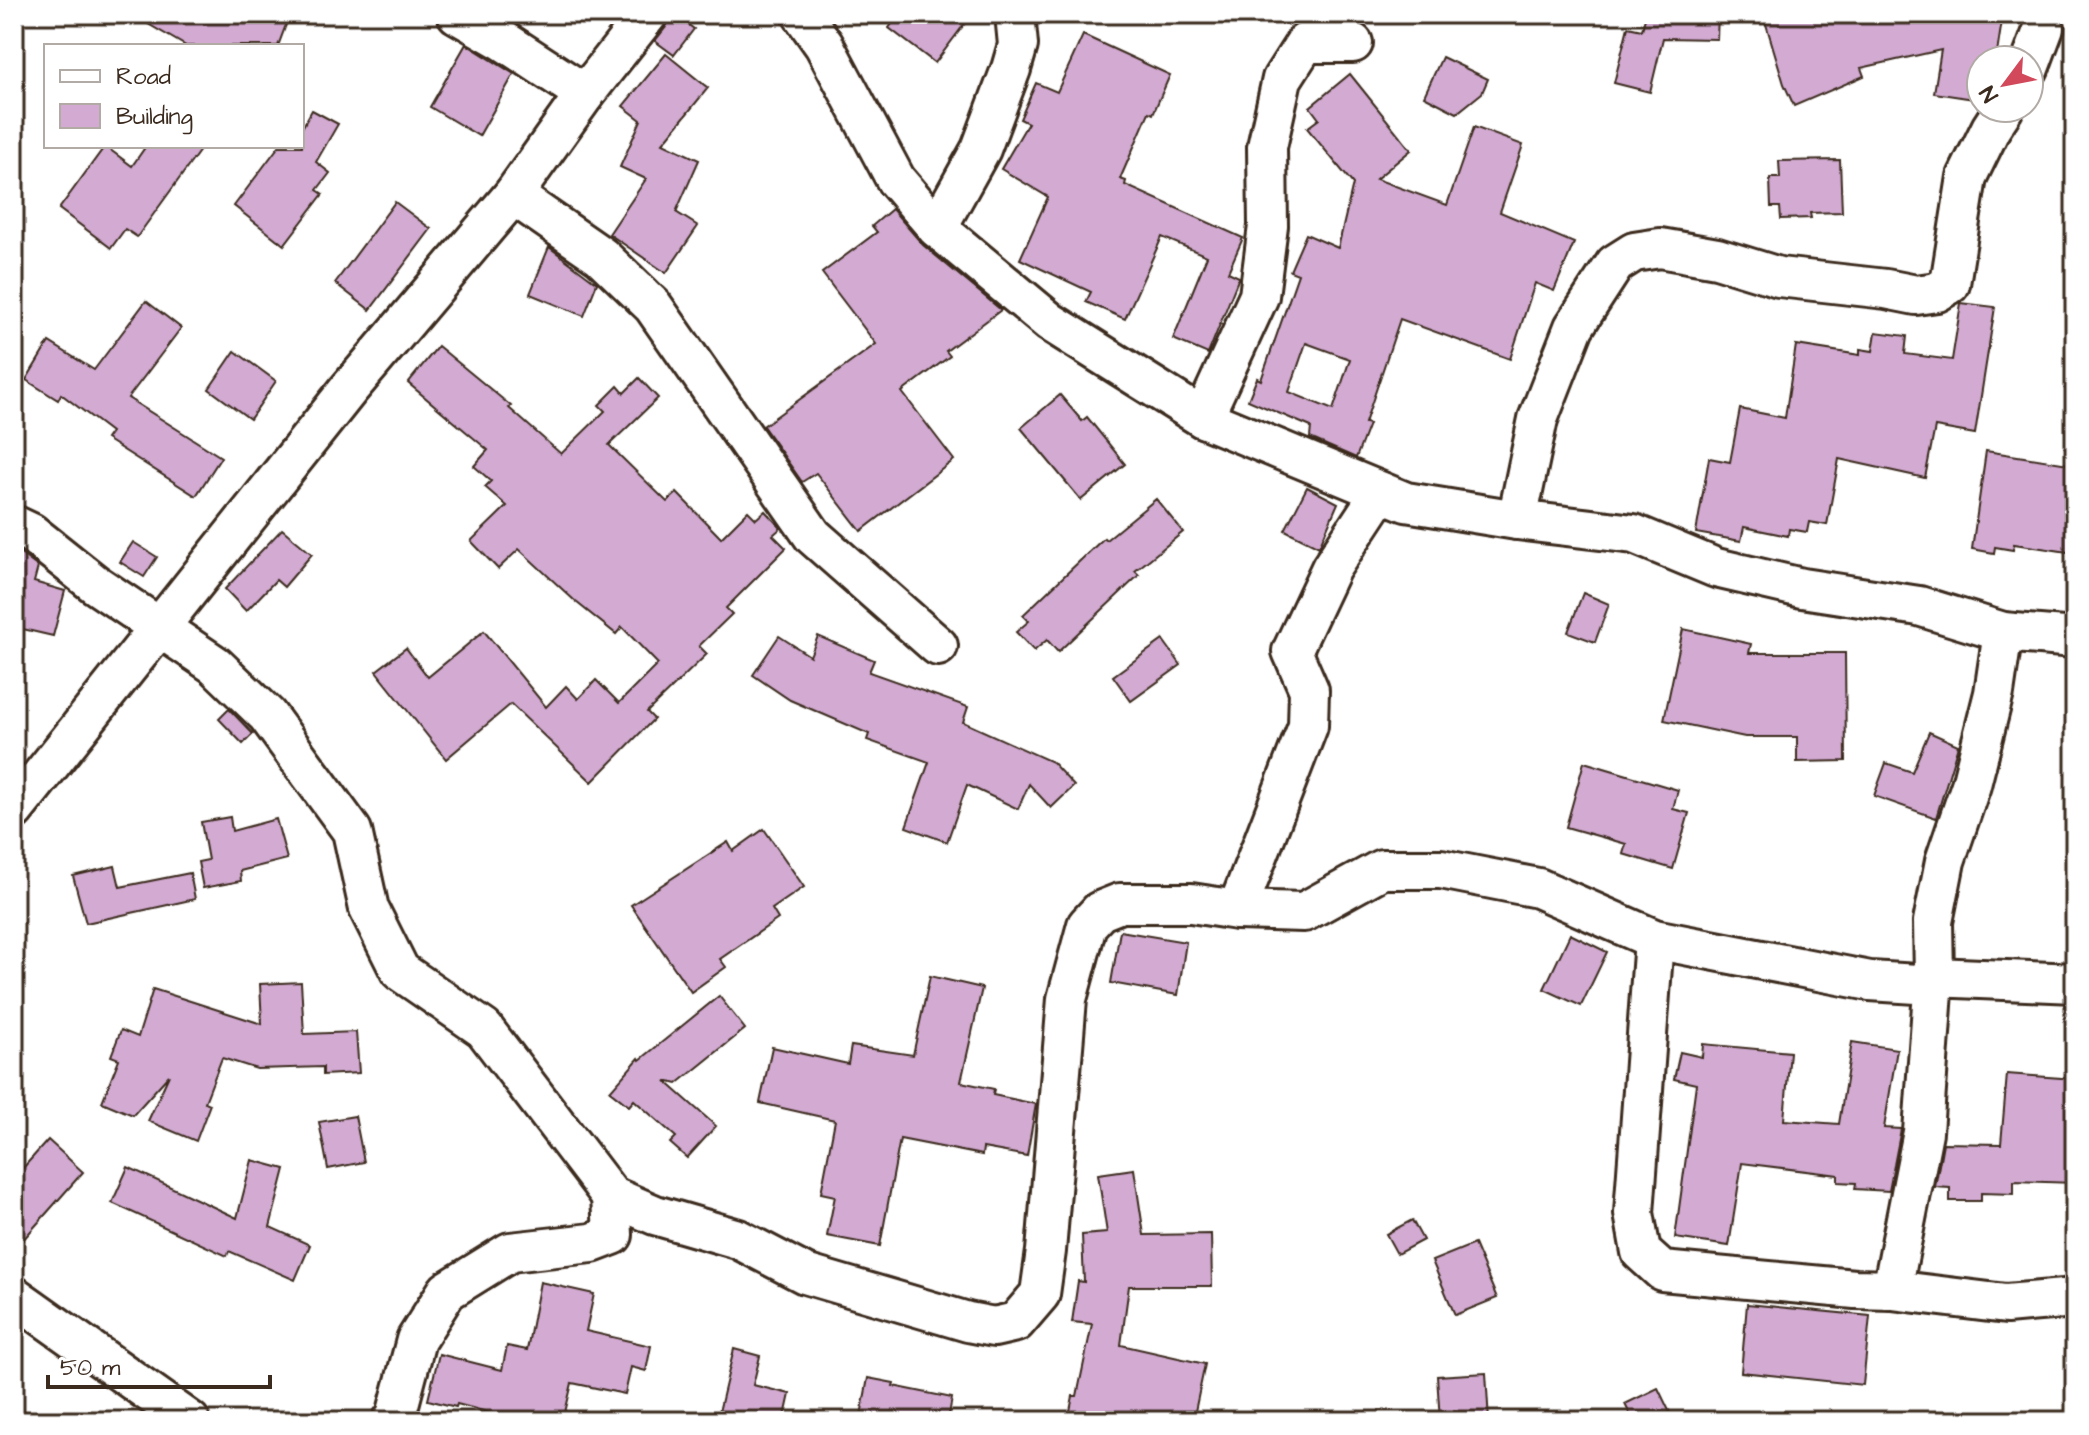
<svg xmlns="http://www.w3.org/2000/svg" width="2089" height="1435" viewBox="0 0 2089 1435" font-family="'Architects Daughter',sans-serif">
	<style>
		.building { fill: #d2aad2; stroke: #3b2a1e; stroke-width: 2; fill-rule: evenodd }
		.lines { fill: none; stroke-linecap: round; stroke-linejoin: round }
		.minor-casing { stroke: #3b2a1e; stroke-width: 44 }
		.minor { stroke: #fff; stroke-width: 38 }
	</style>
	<rect width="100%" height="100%" fill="#fff"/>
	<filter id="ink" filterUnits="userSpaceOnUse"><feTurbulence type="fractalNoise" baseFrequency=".0125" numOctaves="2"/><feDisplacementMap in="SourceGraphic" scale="16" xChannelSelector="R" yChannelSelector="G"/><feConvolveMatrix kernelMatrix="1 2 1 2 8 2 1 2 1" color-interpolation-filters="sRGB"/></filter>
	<g filter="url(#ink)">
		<g class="building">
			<path d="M 131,14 L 290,14 L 278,46 L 186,46 Z"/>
			<path d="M 674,14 L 694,29 L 674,55 L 655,41 L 666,27 L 670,15 Z"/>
			<path d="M 899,14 L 972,14 L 935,63 L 889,28 Z"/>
			<path d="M 1646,14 L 1718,14 L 1717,39 L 1663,38 L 1650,92 L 1614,83 L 1628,27 L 1642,30 Z"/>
			<path d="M 1763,14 L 2003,14 L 1996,60 L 1981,60 L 1981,100 L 1934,93 L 1941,50 L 1861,68 L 1864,76 L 1794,106 L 1784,84 Z"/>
			<path d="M 1083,35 L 1170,75 L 1153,114 L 1149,112 L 1120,179 L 1126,181 L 1125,185 L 1243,238 L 1228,272 L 1239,277 L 1208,354 L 1173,339 L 1207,256 L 1162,237 L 1125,319 L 1086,302 L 1091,292 L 1020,259 L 1048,197 L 1001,169 L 1028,123 L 1020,119 L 1036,83 L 1057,92 Z"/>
			<path d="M 466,44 L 514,74 L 479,136 L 430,107 Z"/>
			<path d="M 666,54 L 708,88 L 663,143 L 699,160 L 676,212 L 698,226 L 666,273 L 609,234 L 646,179 L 620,167 L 641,120 L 623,106 Z"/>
			<path d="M 1442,57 L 1488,79 L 1482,93 L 1457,113 L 1424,96 Z"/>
			<path d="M 1350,74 L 1411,150 L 1376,179 L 1447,205 L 1474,127 L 1523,145 L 1500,212 L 1574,243 L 1554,291 L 1535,283 L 1510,359 L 1400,319 L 1365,423 L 1369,424 L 1356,458 L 1310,438 L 1311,427 L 1248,400 L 1257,378 L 1261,380 L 1298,274 L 1290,271 L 1306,234 L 1338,248 L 1353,184 L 1307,128 L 1319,119 L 1310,107 ZM 1306,343 L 1350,359 L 1333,410 L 1289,392 Z"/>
			<path d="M 312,110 L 338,124 L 316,162 L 330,173 L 317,190 L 323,194 L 284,245 L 234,206 L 279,146 L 302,146 L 302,128 Z"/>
			<path d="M 105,146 L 132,166 L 146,146 L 203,146 L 137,237 L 125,229 L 111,248 L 59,209 Z"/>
			<path d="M 1840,160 L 1842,212 L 1810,213 L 1811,218 L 1781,219 L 1780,207 L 1771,207 L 1770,178 L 1780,178 L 1779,161 Z"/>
			<path d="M 395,202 L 431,229 L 370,310 L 335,283 Z"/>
			<path d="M 892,209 L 923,245 L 1001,310 L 946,351 L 950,356 L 902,392 L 954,460 L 861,531 L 816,473 L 802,482 L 763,426 L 876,344 L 822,273 L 877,232 L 872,226 Z"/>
			<path d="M 549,247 L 597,283 L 584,316 L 530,294 Z"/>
			<path d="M 146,301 L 181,328 L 128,398 L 221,457 L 196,496 L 106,439 L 111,432 L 61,394 L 58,400 L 26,380 L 49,342 L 94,370 Z"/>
			<path d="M 1961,303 L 1995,307 L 1975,434 L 1935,427 L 1925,478 L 1839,459 L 1827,525 L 1809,522 L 1807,532 L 1789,529 L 1788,536 L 1744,527 L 1741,541 L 1696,533 L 1709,458 L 1730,462 L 1740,409 L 1785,418 L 1796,345 L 1860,355 L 1860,349 L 1873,351 L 1876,332 L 1907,336 L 1905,354 L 1952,360 Z"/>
			<path d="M 438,346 L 511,406 L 509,408 L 561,454 L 605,411 L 599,405 L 618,386 L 624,393 L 639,378 L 658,398 L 609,445 L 667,502 L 677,493 L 721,538 L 748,511 L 756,519 L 765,511 L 781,528 L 773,535 L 786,548 L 726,608 L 732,614 L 699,646 L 707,654 L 647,712 L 654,719 L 592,782 L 511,704 L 446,759 L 376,671 L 406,648 L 428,677 L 484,631 L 546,707 L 566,686 L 578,699 L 596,680 L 619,703 L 658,664 L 622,627 L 616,634 L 576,602 L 519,549 L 498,569 L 471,541 L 507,506 L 485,487 L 491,481 L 474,466 L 488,450 L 408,383 Z"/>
			<path d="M 235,351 L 276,381 L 250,419 L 209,389 Z"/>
			<path d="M 1060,395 L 1082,421 L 1087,417 L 1125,464 L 1081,500 L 1021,428 Z"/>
			<path d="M 1986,451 L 2075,465 L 2075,553 L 2014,544 L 2013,550 L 1995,547 L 1994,553 L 1972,549 Z"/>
			<path d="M 1307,487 L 1338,503 L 1319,547 L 1285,530 Z"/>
			<path d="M 1156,499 L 1183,532 L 1135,571 L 1139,575 L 1058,652 L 1047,640 L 1034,651 L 1016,632 L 1029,621 L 1023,615 L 1104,538 L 1106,540 Z"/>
			<path d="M 282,529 L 312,554 L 284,587 L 276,580 L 246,611 L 225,589 Z"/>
			<path d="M 133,542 L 157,557 L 144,577 L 120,562 Z"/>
			<path d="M 14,549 L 38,567 L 34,582 L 65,591 L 53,636 L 14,627 Z"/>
			<path d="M 1583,593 L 1609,604 L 1595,642 L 1568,632 Z"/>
			<path d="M 1683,629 L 1751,644 L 1749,653 L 1845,653 L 1846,761 L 1797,762 L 1797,737 L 1745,737 L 1664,720 Z"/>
			<path d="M 779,636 L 810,656 L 818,636 L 874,660 L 869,672 L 968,707 L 963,722 L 1052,762 L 1074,786 L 1051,808 L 1029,784 L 1018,809 L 967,785 L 947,842 L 906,827 L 929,762 L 867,740 L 869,734 L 790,700 L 753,675 Z"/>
			<path d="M 1163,640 L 1181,665 L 1131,701 L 1113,676 Z"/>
			<path d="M 229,709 L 253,734 L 243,744 L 219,719 Z"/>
			<path d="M 1929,732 L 1958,745 L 1936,818 L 1874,796 L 1886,763 L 1912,772 Z"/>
			<path d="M 1584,762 L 1678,790 L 1673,809 L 1689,813 L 1673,869 L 1623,854 L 1626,844 L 1566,827 Z"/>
			<path d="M 230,817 L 232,831 L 276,819 L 287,859 L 240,871 L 241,881 L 203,888 L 198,862 L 208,860 L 201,822 Z"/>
			<path d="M 764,829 L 804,887 L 772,909 L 778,919 L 720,959 L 726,967 L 691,992 L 631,905 L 728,842 L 733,851 Z"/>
			<path d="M 115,866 L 120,887 L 190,873 L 195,899 L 86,923 L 73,876 Z"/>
			<path d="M 1120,931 L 1186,942 L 1178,995 L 1111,983 Z"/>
			<path d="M 1570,934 L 1607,952 L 1581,1006 L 1544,989 Z"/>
			<path d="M 930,976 L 982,988 L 961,1082 L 994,1089 L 993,1095 L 1036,1104 L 1027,1156 L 983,1148 L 982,1155 L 900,1139 L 880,1246 L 827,1236 L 835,1196 L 821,1193 L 835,1120 L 760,1103 L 772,1047 L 848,1064 L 851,1046 L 913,1055 Z"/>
			<path d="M 301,982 L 304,1034 L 356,1032 L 359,1073 L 323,1075 L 323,1067 L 257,1069 L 222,1058 L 205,1102 L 210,1104 L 196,1141 L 148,1121 L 169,1075 L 133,1115 L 102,1102 L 119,1059 L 111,1056 L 121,1030 L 138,1037 L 153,989 L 262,1024 L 260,984 Z"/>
			<path d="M 719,996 L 745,1029 L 677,1084 L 665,1081 L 716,1126 L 687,1158 L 670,1143 L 676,1137 L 634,1100 L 629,1106 L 610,1091 L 639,1058 L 640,1060 Z"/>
			<path d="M 1852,1042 L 1897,1049 L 1884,1128 L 1901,1129 L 1889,1191 L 1855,1189 L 1856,1183 L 1838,1182 L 1838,1175 L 1742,1163 L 1729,1246 L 1675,1238 L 1696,1084 L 1674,1079 L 1680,1052 L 1702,1057 L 1703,1044 L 1790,1052 L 1784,1120 L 1839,1124 Z"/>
			<path d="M 2007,1074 L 2075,1079 L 2075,1183 L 2014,1181 L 2014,1194 L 1981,1193 L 1981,1201 L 1950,1201 L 1950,1188 L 1935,1187 L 1943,1143 L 2001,1144 Z"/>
			<path d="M 355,1116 L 364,1162 L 328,1169 L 319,1122 Z"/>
			<path d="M 48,1140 L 83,1172 L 14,1250 L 14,1178 Z"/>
			<path d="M 252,1160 L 285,1169 L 270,1227 L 310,1245 L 295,1280 L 229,1251 L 227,1256 L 112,1203 L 128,1167 L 237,1218 Z"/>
			<path d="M 1134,1169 L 1144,1235 L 1211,1234 L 1212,1286 L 1129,1286 L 1121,1345 L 1205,1364 L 1193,1421 L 1068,1421 L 1073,1396 L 1077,1396 L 1092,1324 L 1072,1322 L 1078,1281 L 1084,1282 L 1082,1235 L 1107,1233 L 1098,1174 Z"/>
			<path d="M 1412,1220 L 1423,1240 L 1397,1254 L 1386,1234 Z"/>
			<path d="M 1474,1244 L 1497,1298 L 1455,1315 L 1432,1261 Z"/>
			<path d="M 540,1282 L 594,1294 L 586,1331 L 651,1346 L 646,1371 L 631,1367 L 625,1394 L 572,1383 L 563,1421 L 500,1421 L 502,1416 L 457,1404 L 456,1407 L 428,1400 L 439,1354 L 502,1370 L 507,1346 L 527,1350 Z"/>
			<path d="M 1747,1304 L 1870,1316 L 1863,1385 L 1741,1372 Z"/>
			<path d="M 734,1349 L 760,1356 L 753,1385 L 790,1394 L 784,1421 L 754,1421 L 719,1412 Z"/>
			<path d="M 1486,1373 L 1489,1421 L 1440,1421 L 1437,1376 Z"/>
			<path d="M 868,1378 L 894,1383 L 893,1386 L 952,1398 L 948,1421 L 860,1421 Z"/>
			<path d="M 1658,1388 L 1674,1421 L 1633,1421 L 1625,1404 Z"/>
		</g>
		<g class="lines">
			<defs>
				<g id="minor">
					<path d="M 457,14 L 504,41 L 585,94"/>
					<path d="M 802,14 L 824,45 L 896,180 L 937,228"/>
					<path d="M 1015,14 L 1018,45 L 1011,69 L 981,149 L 937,228 L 1050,322 L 1203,418 L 1406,502 L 1517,520 L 1634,534 L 1716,568 L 1802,588 L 1919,606 L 2003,632 L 2075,638"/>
					<path d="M 2029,68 L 2044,28 L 2043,14"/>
					<path d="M 513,195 L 601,256 L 653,306 L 813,536 L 938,646"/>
					<path d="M 1203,418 L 1259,296 L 1268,226 L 1267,147 L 1282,79 L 1305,43 L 1353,43"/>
					<path d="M 1517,520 L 1538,419 L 1574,327 L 1615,264 L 1634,252 L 1660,248 L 1717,258 L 1779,277 L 1886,289 L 1916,295 L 1937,292 L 1950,284 L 1967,177 L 1991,128 L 2004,108"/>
					<path d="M 14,525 L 31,533 L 95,584 L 215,665 L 267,715 L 352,831 L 369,909 L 400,971 L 484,1029 L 611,1196 L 655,1215 L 738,1239 L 805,1274 L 968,1322 L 994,1327 L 1016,1322 L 1040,1294 L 1046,1251 L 1067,999 L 1087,925 L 1100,911 L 1120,903 L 1191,903 L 1237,910 L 1304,912 L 1382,869 L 1441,869 L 1538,888 L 1654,939 L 1870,981 L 1917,984 L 1934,977 L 2075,983"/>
					<path d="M 14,810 L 349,389 L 513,195 L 585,94 L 648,14"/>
					<path d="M 1237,910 L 1308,726 L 1309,690 L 1292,651 L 1331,568 L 1381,492"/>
					<path d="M 1654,939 L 1634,1213 L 1641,1252 L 1662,1271 L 1855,1289 L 1892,1290 L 2006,1304 L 2075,1298"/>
					<path d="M 1892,1290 L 1923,1132 L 1934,977 L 1933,922 L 1945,861 L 1971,785 L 1994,693 L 2003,632"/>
					<path d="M 14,1296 L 190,1421"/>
					<path d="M 392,1421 L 396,1416 L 416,1340 L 447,1291 L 510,1252 L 592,1243 L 613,1235 L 611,1196"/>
				</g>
			</defs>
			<use href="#minor" class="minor-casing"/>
			<use href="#minor" class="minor"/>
		</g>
	</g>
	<rect width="2089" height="1435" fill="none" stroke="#fff" stroke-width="48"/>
	<rect x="24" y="24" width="2041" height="1387" fill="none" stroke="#3b2a1e" stroke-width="3" filter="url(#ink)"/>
	<rect x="44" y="44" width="260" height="104" fill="#ffffff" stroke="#b1aaa5" stroke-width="2"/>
	<rect x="60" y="70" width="40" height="12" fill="#ffffff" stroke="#b1aaa5" stroke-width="2"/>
	<text x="116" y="84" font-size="24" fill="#3b2a1e">Road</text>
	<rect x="60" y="104" width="40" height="24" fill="#d2aad2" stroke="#b1aaa5" stroke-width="2"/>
	<text x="116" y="124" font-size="24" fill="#3b2a1e">Building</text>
	<g transform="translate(2005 84) rotate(238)"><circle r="38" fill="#ffffff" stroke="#b1aaa5" stroke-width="2"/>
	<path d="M0-6L14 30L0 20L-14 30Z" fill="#d1495b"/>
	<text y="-12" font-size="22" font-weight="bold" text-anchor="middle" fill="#3b2a1e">N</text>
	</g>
	<path d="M48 1375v12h222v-12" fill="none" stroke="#3b2a1e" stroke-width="4"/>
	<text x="60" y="1375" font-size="24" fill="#3b2a1e" stroke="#ffffff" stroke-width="6" paint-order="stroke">50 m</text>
</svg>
